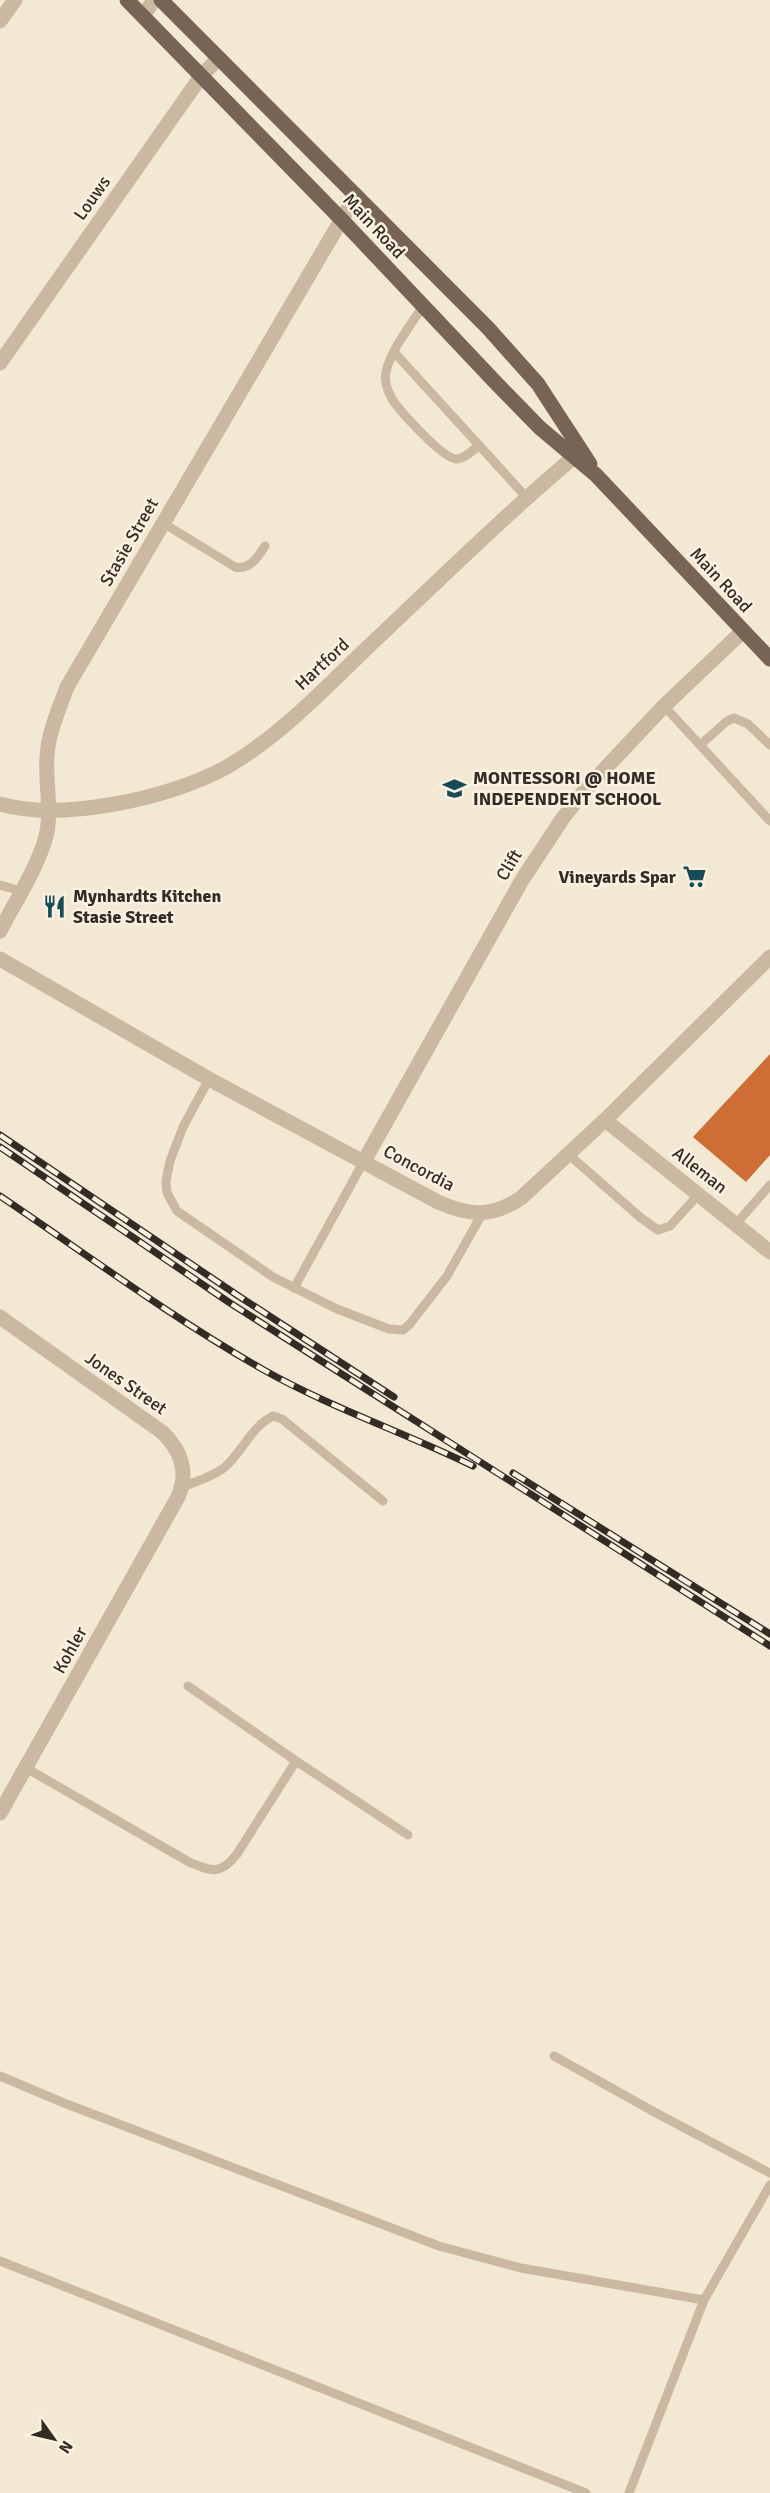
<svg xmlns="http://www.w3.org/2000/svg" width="770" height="2493" viewBox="0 0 770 2493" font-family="Signika,sans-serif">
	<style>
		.building { fill: #ce6e36 }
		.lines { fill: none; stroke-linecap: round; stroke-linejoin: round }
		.service { stroke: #cab9a0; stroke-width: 9 }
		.minor { stroke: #cab9a0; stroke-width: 15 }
		.primary { stroke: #776454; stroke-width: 15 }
		.rail-casing { stroke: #342b24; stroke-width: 7 }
		.rail { stroke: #faf1e1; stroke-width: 4.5; stroke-dasharray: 14; stroke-linecap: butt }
		.labels { text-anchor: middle; stroke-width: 5; stroke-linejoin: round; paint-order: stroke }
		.street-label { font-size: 18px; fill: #342b24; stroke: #faf1e1 }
		.poi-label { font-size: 18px; font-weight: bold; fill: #342b24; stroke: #faf1e1; text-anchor: start }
	</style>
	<rect width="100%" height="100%" fill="#f2e8d4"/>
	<path class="building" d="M 770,1054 L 770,1155 L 746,1182 L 693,1137 Z"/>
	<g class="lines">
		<g class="service">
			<path d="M 422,307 C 410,327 391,349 386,372 C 384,381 388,392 392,399 C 400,411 442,458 456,459 C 465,459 472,451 479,445"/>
			<path d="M 394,352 L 528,499"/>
			<path d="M 163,523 L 235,567 C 250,570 257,558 265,546"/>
			<path d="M 664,706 L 770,821"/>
			<path d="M 700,745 L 727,721 L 734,718 L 748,724 L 770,745"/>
			<path d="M 0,885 L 21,891"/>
			<path d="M 209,1079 L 183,1127 L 170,1161 L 166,1181 L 167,1193 L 177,1211 L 273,1277 L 337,1309 L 389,1329 L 403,1330 L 409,1325 L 447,1276 L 482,1214"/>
			<path d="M 568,1154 L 641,1218 L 658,1230 L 670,1226 L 699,1194"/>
			<path d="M 736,1224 L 770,1185"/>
			<path d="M 294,1288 L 364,1161"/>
			<path d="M 183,1487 C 196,1481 213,1477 225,1467 C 243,1451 251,1427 273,1416 L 282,1419 L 383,1501"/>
			<path d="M 188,1686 L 296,1761"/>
			<path d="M 26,1768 L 189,1862 C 211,1871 220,1876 237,1854 L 296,1761 L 408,1835"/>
			<path d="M 554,2056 L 658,2114 L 770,2173"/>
			<path d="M 0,2076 L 64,2103 L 439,2246 L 521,2268 L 704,2300"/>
			<path d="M 0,2261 L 586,2493"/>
			<path d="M 629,2493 L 704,2300 L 770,2185"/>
		</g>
		<g class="minor">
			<path d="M 143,16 L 154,0"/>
			<path d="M 0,21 L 15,0"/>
			<path d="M 0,363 L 202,75 L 219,58"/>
			<path d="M 0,804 C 61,822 170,798 225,768 C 279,737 323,690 367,648 C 437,582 507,513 581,451"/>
			<path d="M 0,931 C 15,902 35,872 45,840 C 53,814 45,784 47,757 C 48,733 59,709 67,687 L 356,195"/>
			<path d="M 0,959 L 209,1079 L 438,1202 C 470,1216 491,1218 521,1198 L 605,1120 L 770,957"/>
			<path d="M 605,1120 L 770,1252"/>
			<path d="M 364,1161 L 522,880 L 563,818 L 584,791 L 664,706 L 743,631"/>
			<path d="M 0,1317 L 162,1432 C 181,1450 189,1472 178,1497 L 0,1813"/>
		</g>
		<g class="primary">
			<path d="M 127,0 L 341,219 L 497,384 L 540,428 L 596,475 L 770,659"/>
			<path d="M 161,0 L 488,328 L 538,384 L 590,464"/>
		</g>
		<defs>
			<g id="rail">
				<path d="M 0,1135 L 237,1295 L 394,1397"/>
				<path d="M 0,1147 L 230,1303 L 770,1646"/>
				<path d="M 0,1196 C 86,1254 171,1317 262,1369 C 329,1407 403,1432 473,1466"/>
				<path d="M 513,1473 L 770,1634"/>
			</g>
		</defs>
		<use href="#rail" class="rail-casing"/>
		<use href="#rail" class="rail"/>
	</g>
	<defs>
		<symbol id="school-bare" viewBox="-9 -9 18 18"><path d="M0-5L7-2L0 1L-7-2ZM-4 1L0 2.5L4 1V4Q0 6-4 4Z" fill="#174b57" stroke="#faf1e1" stroke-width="2.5" paint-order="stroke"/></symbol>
		<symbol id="supermarket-bare" viewBox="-9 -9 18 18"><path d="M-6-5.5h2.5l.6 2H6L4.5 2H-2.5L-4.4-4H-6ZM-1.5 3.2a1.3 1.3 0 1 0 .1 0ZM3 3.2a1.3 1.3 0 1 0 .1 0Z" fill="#174b57" stroke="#faf1e1" stroke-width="2.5" paint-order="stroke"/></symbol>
		<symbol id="restaurant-bare" viewBox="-9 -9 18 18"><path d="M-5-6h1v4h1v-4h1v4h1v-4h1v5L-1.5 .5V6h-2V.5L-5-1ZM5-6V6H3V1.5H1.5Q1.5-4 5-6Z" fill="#174b57" stroke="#faf1e1" stroke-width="2.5" paint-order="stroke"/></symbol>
	</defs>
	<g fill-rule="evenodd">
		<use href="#school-bare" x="438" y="772" width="33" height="33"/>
		<use href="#supermarket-bare" x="678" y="860" width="33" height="33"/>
		<use href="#restaurant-bare" x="38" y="890" width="33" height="33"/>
	</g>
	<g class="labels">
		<g class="street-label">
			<text transform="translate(92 198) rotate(-55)" y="6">Louws</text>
			<text transform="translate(374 226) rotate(47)" y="6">Main Road</text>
			<text transform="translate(129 542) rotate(-60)" y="6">Stasie Street</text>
			<text transform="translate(721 580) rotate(47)" y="6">Main Road</text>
			<text transform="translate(322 664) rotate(-43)" y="6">Hartford</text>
			<text transform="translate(509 865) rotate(-59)" y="6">Clift</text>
			<text transform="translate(419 1168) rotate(28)" y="6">Concordia</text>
			<text transform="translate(700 1170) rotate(38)" y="6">Alleman</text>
			<text transform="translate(126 1383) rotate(35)" y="6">Jones Street</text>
			<text transform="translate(70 1650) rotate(-61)" y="6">Kohler</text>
		</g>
		<g class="poi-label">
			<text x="473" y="784">MONTESSORI @ HOME<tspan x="473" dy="21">INDEPENDENT SCHOOL</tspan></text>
			<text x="676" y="883" text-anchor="end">Vineyards Spar</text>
			<text x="73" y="902">Mynhardts Kitchen<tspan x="73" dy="21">Stasie Street</tspan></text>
		</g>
	</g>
	<g transform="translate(54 2439) rotate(124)" stroke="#faf1e1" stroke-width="4.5" paint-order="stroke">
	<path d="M0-4.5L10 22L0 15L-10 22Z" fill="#342b24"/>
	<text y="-9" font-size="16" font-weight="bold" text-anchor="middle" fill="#342b24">N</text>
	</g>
</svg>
